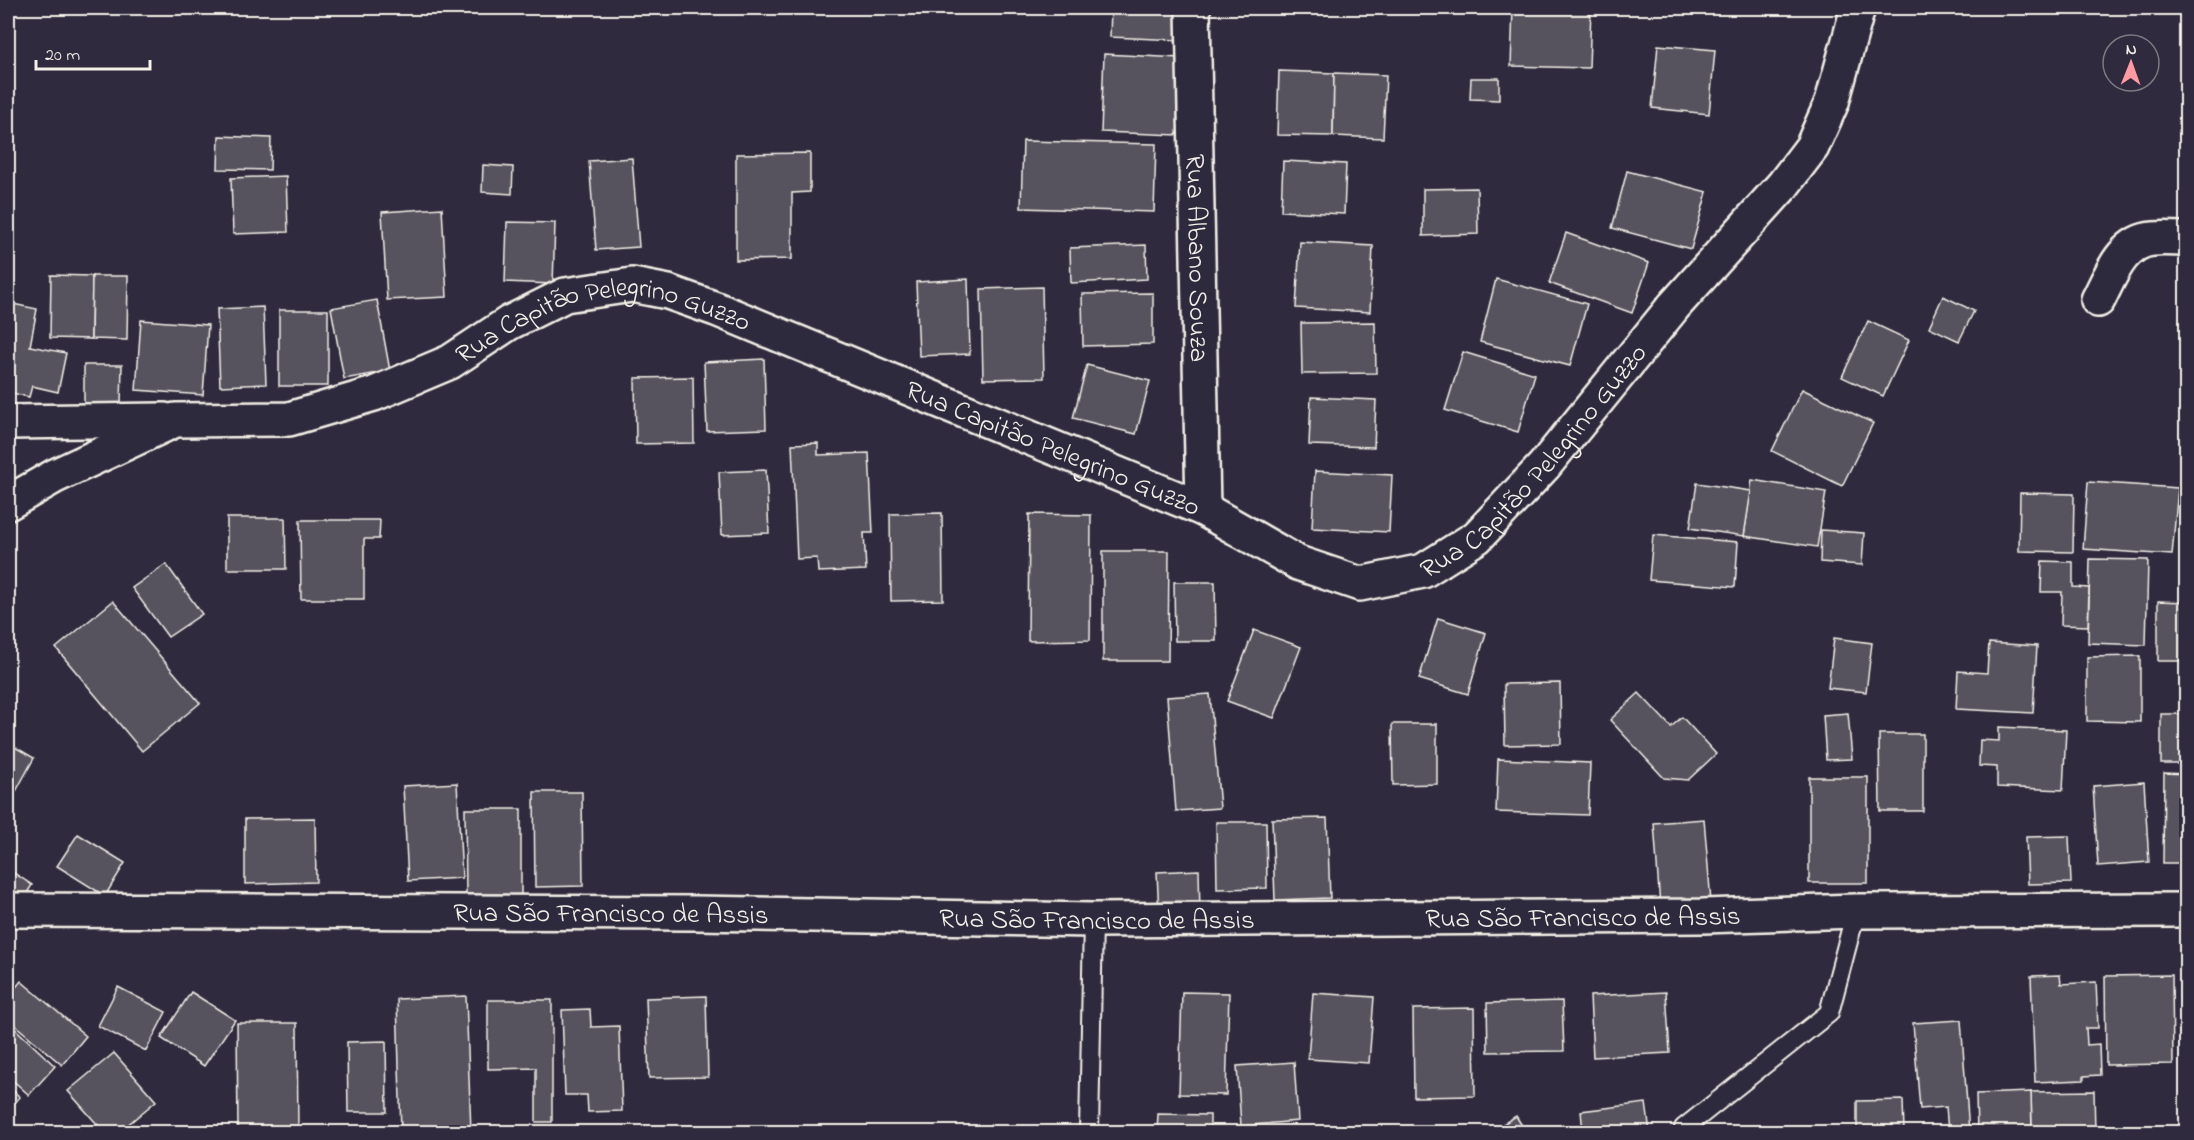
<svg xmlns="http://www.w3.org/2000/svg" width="2194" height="1140" viewBox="0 0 2194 1140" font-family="'Indie Flower',sans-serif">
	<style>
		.building { fill: #56525f; stroke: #f4f1e8; stroke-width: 1.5 }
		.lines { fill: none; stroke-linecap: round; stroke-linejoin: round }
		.service-casing { stroke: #f4f1e8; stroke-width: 22 }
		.minor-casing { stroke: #f4f1e8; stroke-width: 38 }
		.service { stroke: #2f2a3d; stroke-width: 18 }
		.minor { stroke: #2f2a3d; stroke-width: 33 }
		.labels { text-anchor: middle; stroke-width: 5; stroke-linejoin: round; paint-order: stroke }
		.street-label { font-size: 27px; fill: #f4f1e8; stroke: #2f2a3d }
	</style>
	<rect width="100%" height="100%" fill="#2f2a3d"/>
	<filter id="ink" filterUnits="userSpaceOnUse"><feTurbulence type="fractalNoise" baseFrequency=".0167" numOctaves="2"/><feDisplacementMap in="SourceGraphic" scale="12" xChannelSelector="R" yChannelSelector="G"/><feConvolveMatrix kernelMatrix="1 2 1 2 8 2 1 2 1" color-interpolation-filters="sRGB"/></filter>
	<g filter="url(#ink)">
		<g class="building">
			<path d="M 1111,8 L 1180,8 L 1179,40 L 1110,37 Z"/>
			<path d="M 1513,8 L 1591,8 L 1589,68 L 1511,66 Z"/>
			<path d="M 1645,8 L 1711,8 L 1710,13 Z"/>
			<path d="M 1658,45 L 1715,50 L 1709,114 L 1652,108 Z"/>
			<path d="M 1104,54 L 1181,58 L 1178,135 L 1101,132 Z"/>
			<path d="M 1279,71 L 1334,73 L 1333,136 L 1277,135 Z"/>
			<path d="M 1334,73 L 1386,75 L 1383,138 L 1333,136 Z"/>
			<path d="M 1471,78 L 1499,78 L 1499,100 L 1470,99 Z"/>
			<path d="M 219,136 L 271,138 L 270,170 L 218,169 Z"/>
			<path d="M 1023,141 L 1156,144 L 1154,212 L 1021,208 Z"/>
			<path d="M 810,153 L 810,192 L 792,193 L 792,259 L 736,260 L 736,154 Z"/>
			<path d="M 632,158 L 639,247 L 596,250 L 589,161 Z"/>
			<path d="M 1283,161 L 1346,164 L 1344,214 L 1281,211 Z"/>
			<path d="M 483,165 L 513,167 L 512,194 L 482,192 Z"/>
			<path d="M 1627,171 L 1707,192 L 1691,249 L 1612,228 Z"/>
			<path d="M 286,176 L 288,232 L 233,234 L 231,178 Z"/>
			<path d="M 1477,188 L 1478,234 L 1423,236 L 1423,189 Z"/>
			<path d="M 442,208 L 447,297 L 387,300 L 382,212 Z"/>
			<path d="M 507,222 L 555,223 L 553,284 L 505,282 Z"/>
			<path d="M 1566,233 L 1649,263 L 1632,313 L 1549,283 Z"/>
			<path d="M 1300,242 L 1373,246 L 1370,312 L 1296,308 Z"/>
			<path d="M 1146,245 L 1147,279 L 1071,283 L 1070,248 Z"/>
			<path d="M 51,275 L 92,276 L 91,339 L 50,338 Z"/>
			<path d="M 92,276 L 128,276 L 127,340 L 91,339 Z"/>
			<path d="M 968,279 L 970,354 L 919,356 L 916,282 Z"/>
			<path d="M 1496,279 L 1587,304 L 1570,366 L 1480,342 Z"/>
			<path d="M 1042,287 L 1044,378 L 983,379 L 981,289 Z"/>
			<path d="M 1153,293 L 1153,344 L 1083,346 L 1082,294 Z"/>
			<path d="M 1943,296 L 1974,311 L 1959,341 L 1929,327 Z"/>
			<path d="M 377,300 L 390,371 L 344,379 L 331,308 Z"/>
			<path d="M 8,303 L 37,309 L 30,346 L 66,353 L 58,392 L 32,386 L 29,397 L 8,392 Z"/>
			<path d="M 263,307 L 266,384 L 220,386 L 217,309 Z"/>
			<rect x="279" y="310" width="49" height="76"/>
			<path d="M 141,320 L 208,325 L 203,395 L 136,390 Z"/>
			<path d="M 1868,321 L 1909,340 L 1883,396 L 1842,377 Z"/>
			<path d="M 1375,322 L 1376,373 L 1302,374 L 1301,323 Z"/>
			<path d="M 1463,352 L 1535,374 L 1518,432 L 1445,410 Z"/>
			<path d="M 764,359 L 766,429 L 707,431 L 704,362 Z"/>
			<path d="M 84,365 L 122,365 L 121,404 L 84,404 Z"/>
			<path d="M 1087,365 L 1150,381 L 1136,434 L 1073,418 Z"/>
			<path d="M 693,377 L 694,443 L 636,444 L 635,378 Z"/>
			<path d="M 1802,389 L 1873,423 L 1842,486 L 1772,451 Z"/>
			<path d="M 1311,397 L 1376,400 L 1374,447 L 1309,445 Z"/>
			<path d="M 818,443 L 818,455 L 869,453 L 873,533 L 864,533 L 866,570 L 818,572 L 817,558 L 797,559 L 792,444 Z"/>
			<path d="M 766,470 L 769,533 L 722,535 L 719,472 Z"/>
			<path d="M 1315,471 L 1392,475 L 1389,532 L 1312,528 Z"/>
			<path d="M 1752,480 L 1826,492 L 1817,547 L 1744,536 Z"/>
			<path d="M 2088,482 L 2178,488 L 2172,555 L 2083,549 Z"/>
			<path d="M 1697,483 L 1751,491 L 1744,536 L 1690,528 Z"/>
			<path d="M 2020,493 L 2074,494 L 2073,552 L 2019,551 Z"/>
			<path d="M 942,513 L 943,600 L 891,601 L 890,514 Z"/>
			<path d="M 1029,514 L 1091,515 L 1090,640 L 1028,641 Z"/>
			<path d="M 227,518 L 285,518 L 286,569 L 227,569 Z"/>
			<path d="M 300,520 L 380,520 L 379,539 L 364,539 L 364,599 L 301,599 Z"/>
			<path d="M 1821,530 L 1864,533 L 1862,565 L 1820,562 Z"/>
			<path d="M 1653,535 L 1738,542 L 1735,587 L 1649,580 Z"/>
			<path d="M 1103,551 L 1169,551 L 1168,661 L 1103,661 Z"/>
			<path d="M 2090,559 L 2148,560 L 2146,645 L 2088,643 Z"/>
			<path d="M 2042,561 L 2073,562 L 2073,587 L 2089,588 L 2088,626 L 2061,625 L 2062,592 L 2041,592 Z"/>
			<path d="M 166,564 L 202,614 L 168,637 L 132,588 Z"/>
			<path d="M 1174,582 L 1215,582 L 1216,641 L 1175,641 Z"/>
			<path d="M 113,601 L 200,703 L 142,751 L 56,648 Z"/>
			<path d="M 2158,601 L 2186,602 L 2186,661 L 2158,661 Z"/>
			<path d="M 1438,618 L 1486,633 L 1468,694 L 1419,679 Z"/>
			<path d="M 1254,630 L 1301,647 L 1274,718 L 1227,701 Z"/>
			<path d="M 1834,638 L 1872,643 L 1866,692 L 1828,688 Z"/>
			<path d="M 1989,643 L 2037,646 L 2033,713 L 1956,709 L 1958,671 L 1987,673 Z"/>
			<path d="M 2140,656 L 2140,722 L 2087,721 L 2087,657 Z"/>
			<path d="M 1560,683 L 1561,744 L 1505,745 L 1504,684 Z"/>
			<path d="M 1639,693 L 1671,727 L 1682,717 L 1716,754 L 1688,780 L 1664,778 L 1610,720 Z"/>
			<path d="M 1210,694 L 1220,808 L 1176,811 L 1167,697 Z"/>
			<path d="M 1848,713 L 1852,759 L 1826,760 L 1823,715 Z"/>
			<rect x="2161" y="714" width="25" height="50"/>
			<path d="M 1392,724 L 1437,724 L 1437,784 L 1393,785 Z"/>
			<path d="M 1999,727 L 2066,730 L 2063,790 L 1997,787 L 1997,767 L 1979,766 L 1980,740 L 1999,741 Z"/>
			<path d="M 1879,734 L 1923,734 L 1923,811 L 1880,811 Z"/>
			<path d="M 8,743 L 34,758 L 14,795 L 8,791 Z"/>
			<path d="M 1498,759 L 1590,763 L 1588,815 L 1496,812 Z"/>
			<path d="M 2164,773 L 2186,774 L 2186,863 L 2163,863 Z"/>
			<rect x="1809" y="777" width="59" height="106"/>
			<path d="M 2144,782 L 2149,862 L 2098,866 L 2093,786 Z"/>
			<path d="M 457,783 L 462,878 L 408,881 L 403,786 Z"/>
			<path d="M 534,792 L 582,792 L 583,886 L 535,887 Z"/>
			<path d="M 465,809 L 521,809 L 521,895 L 466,895 Z"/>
			<path d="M 315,818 L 316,882 L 245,884 L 245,819 Z"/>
			<path d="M 1327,818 L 1330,898 L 1275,900 L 1272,819 Z"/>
			<path d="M 1704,819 L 1711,902 L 1660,906 L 1654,823 Z"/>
			<path d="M 1216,822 L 1266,822 L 1267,888 L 1217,889 Z"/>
			<path d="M 78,834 L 125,863 L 105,896 L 57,866 Z"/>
			<path d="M 2069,836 L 2071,883 L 2028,884 L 2026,837 Z"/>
			<path d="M 8,869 L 32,885 L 18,907 L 8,900 Z"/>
			<path d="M 1199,870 L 1200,914 L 1159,915 L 1157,872 Z"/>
			<path d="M 2060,975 L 2061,984 L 2096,982 L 2098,1028 L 2086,1028 L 2087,1045 L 2099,1044 L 2100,1075 L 2084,1076 L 2084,1080 L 2035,1082 L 2031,976 Z"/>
			<path d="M 2172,975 L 2173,1064 L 2106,1065 L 2105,976 Z"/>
			<path d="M 21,981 L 86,1036 L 62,1065 L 8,1019 L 8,997 Z"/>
			<path d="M 118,987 L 166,1012 L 146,1051 L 98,1026 Z"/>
			<path d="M 191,992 L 235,1020 L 204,1066 L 161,1038 Z"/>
			<path d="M 1182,992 L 1229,993 L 1226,1095 L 1179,1094 Z"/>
			<path d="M 1666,992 L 1670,1053 L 1593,1057 L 1590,996 Z"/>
			<path d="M 1313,993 L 1374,997 L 1369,1063 L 1308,1059 Z"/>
			<path d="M 466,996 L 471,1132 L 401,1132 L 397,999 Z"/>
			<path d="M 706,996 L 708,1077 L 649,1078 L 646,998 Z"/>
			<path d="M 488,1000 L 552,1000 L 552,1122 L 536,1122 L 536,1068 L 488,1069 Z"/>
			<path d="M 1562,1001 L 1564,1051 L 1488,1052 L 1487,1003 Z"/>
			<path d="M 1474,1008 L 1475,1096 L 1414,1097 L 1413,1009 Z"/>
			<path d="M 590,1009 L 591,1027 L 619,1026 L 622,1111 L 588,1112 L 587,1095 L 565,1095 L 562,1010 Z"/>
			<path d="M 1961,1020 L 1969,1132 L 1948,1132 L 1946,1107 L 1920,1109 L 1913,1023 Z"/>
			<path d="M 8,1022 L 55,1066 L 29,1095 L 8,1076 Z"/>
			<path d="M 237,1023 L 297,1023 L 298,1132 L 238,1132 Z"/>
			<path d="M 386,1041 L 387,1112 L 348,1112 L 347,1042 Z"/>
			<path d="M 114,1053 L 156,1101 L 119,1132 L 104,1132 L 68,1091 Z"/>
			<path d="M 1294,1062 L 1298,1121 L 1241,1126 L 1237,1066 Z"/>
			<path d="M 8,1086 L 20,1097 L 8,1110 Z"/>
			<path d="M 2094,1091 L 2095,1132 L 2032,1132 L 2031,1092 Z"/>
			<path d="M 2031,1092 L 2032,1132 L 1977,1132 L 1976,1094 Z"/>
			<path d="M 1903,1100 L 1904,1132 L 1857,1132 L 1857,1101 Z"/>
			<path d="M 1646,1103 L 1650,1132 L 1583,1132 L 1581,1111 Z"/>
			<path d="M 1158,1114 L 1210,1115 L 1210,1132 L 1157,1132 Z"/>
			<path d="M 1516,1116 L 1526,1132 L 1490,1132 Z"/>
		</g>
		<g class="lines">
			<defs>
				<g id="service">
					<path d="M 1684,1128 L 1829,1013 L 1856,911"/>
					<path d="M 1089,1132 L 1093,920"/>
				</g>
				<g id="minor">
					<path id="s1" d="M 1193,8 L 1203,509"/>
					<path d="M 2098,300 C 2110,277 2122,241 2153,239 C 2164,238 2175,239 2186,239"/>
					<path d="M 8,422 L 164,420"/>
					<path id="s2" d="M 8,503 L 55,476 L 175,420 L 289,419 L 374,394 L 450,362 L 509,323 L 565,295 L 632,285 L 668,292 L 716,309 L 1203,509 L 1298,563 L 1360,584 L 1423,571 L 1477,537 L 1544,466 L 1674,306 L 1783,185 L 1812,147 L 1832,102 L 1858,8"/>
					<path id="s3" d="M 8,910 L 696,913 L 1093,920 L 1703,916 L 1856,911 L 2186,910"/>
				</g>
			</defs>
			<use href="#service" class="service-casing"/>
			<use href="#minor" class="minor-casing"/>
			<use href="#service" class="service"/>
			<use href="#minor" class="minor"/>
		</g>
	</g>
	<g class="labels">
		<g class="street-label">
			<text dy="9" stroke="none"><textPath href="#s1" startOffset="250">Rua Albano Souza</textPath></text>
			<text dy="9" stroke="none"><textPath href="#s2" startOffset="639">Rua Capitão Pelegrino Guzzo</textPath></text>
			<text dy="9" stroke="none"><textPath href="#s2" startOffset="1125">Rua Capitão Pelegrino Guzzo</textPath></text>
			<text dy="9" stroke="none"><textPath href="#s2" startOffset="1683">Rua Capitão Pelegrino Guzzo</textPath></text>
			<text dy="9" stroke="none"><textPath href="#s3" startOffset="603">Rua São Francisco de Assis</textPath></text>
			<text dy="9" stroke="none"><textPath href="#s3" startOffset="1575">Rua São Francisco de Assis</textPath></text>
			<text dy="9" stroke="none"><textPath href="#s3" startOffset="1089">Rua São Francisco de Assis</textPath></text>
		</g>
	</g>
	<rect width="2194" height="1140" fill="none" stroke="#2f2a3d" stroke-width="30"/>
	<rect x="15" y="15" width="2164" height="1110" fill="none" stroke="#f4f1e8" stroke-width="2" filter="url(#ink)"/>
	<g transform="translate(2131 63) rotate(1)"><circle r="28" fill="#2f2a3d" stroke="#7e7a81" stroke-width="1.5"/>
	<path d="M0-4.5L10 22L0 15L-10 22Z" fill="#ff9aa2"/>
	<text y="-9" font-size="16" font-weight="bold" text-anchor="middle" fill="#f4f1e8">N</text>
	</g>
	<path d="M36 60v9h114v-9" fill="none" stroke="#f4f1e8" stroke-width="3"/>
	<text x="45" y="60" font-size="18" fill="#f4f1e8" stroke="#2f2a3d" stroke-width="4.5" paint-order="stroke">20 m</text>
</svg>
